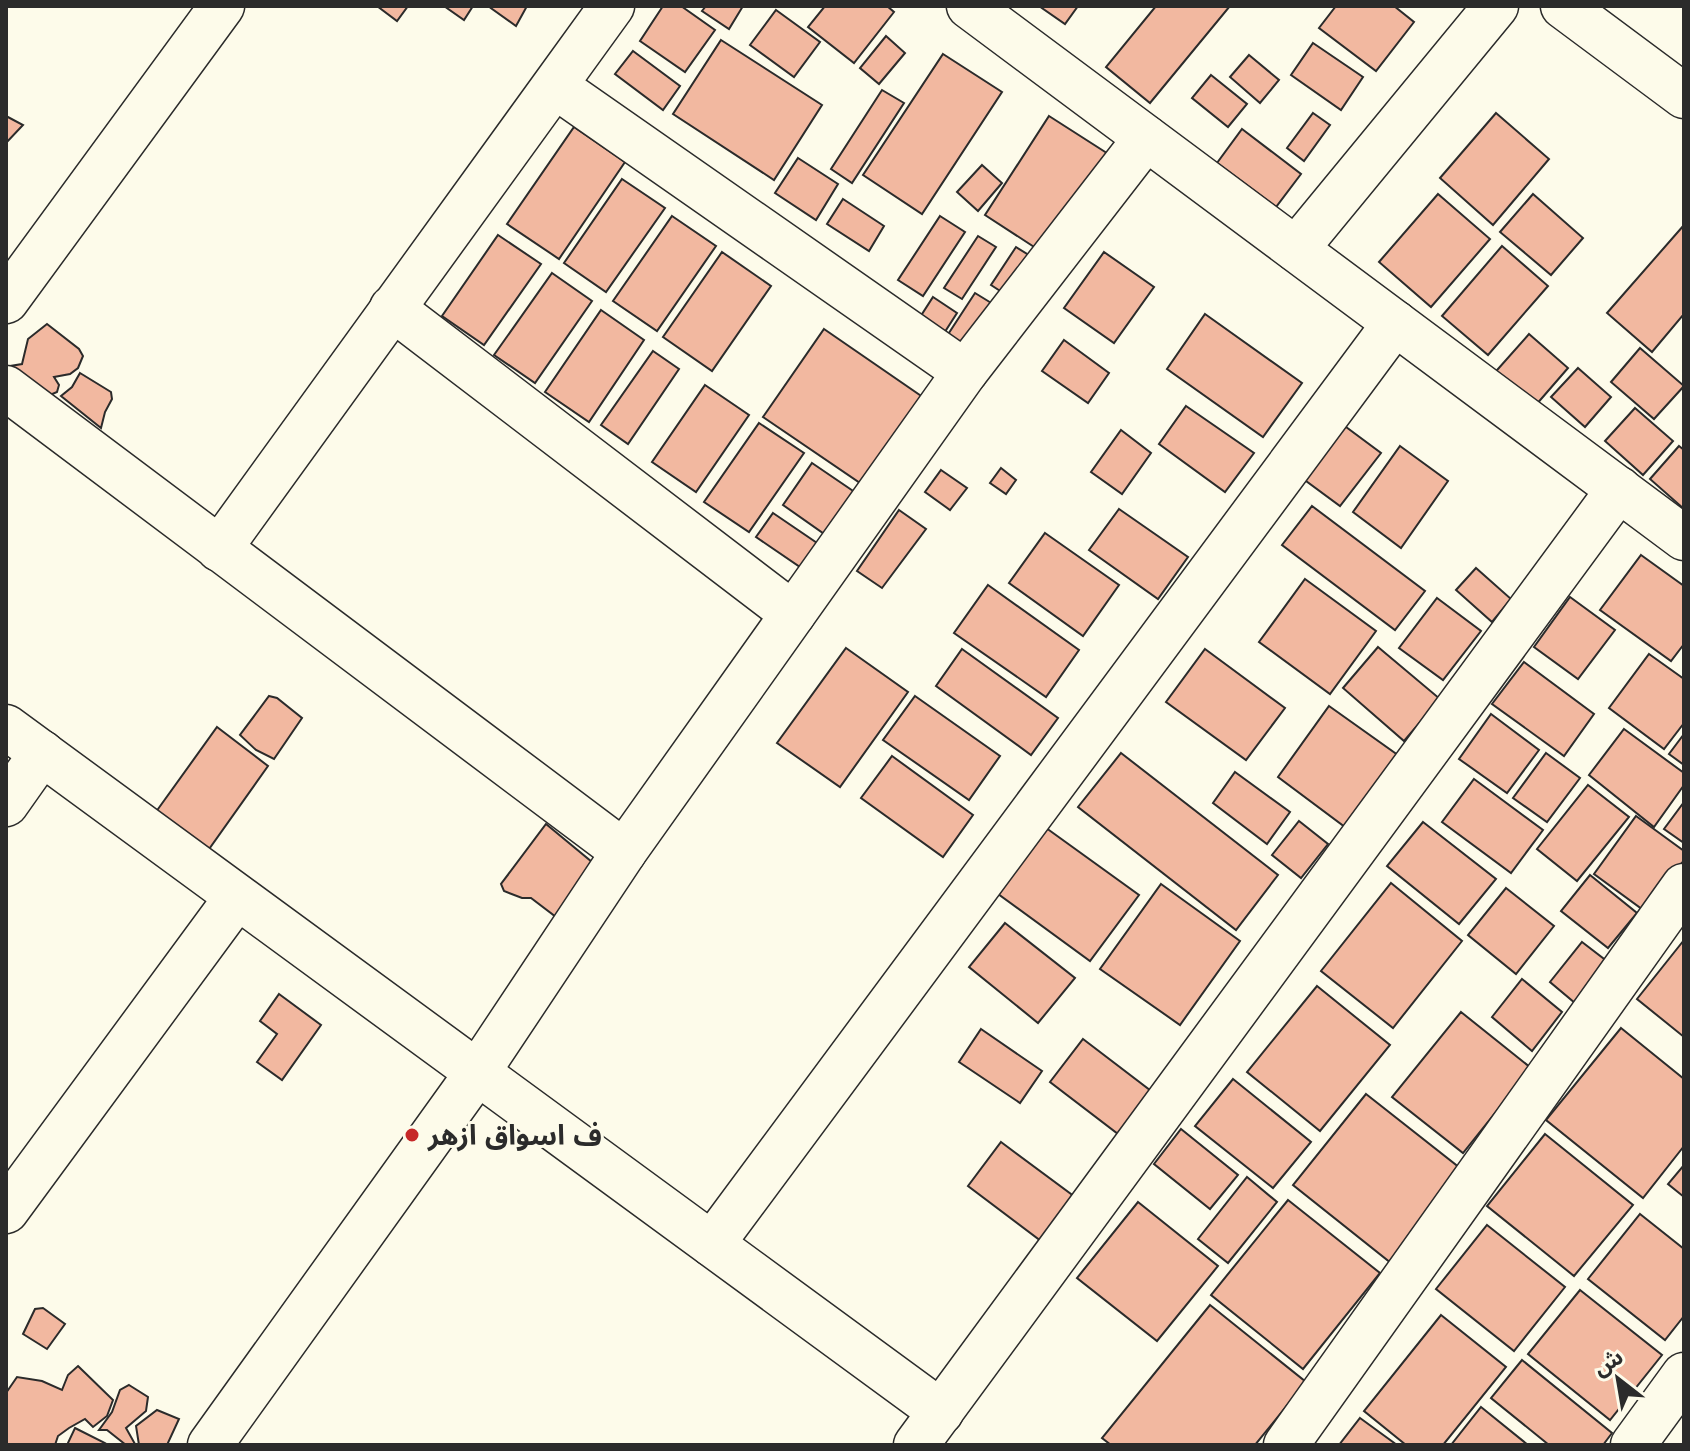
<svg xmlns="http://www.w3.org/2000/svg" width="1690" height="1451" viewBox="0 0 1690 1451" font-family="Jost,'Noto Sans Arabic',sans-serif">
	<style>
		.building { fill: #f2b8a0; stroke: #2b2b2b; stroke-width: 2 }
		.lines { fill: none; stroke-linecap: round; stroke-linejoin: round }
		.street-casing { stroke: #2b2b2b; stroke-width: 47 }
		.secondary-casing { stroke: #2b2b2b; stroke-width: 47 }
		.street { stroke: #fdfbea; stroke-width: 44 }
		.secondary { stroke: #fdfbea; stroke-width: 44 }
		.poi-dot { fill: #c62828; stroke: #fdfbea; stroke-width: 3 }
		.labels { text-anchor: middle; stroke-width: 6; stroke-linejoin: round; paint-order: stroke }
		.poi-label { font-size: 28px; font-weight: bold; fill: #2b2b2b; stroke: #fdfbea; text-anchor: start }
	</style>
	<rect width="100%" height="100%" fill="#fdfbea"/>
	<g class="building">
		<path d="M 377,6 L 408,6 L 397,21 Z"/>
		<path d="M 444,6 L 473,6 L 464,20 Z"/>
		<path d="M 488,6 L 527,6 L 516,26 Z"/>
		<path d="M 663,6 L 681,6 L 715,30 L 685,72 L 640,41 Z"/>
		<path d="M 706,6 L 743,6 L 729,29 L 702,11 Z"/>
		<path d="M 825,6 L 887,6 L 894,12 L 854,63 L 808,27 Z"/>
		<path d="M 1039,6 L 1078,6 L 1065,24 Z"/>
		<path d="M 1156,6 L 1230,6 L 1150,103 L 1106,67 Z"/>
		<path d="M 1336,6 L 1394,6 L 1414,22 L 1376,71 L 1319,28 Z"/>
		<path d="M 776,10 L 820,42 L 794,77 L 750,45 Z"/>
		<path d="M 886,36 L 905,53 L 879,84 L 860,68 Z"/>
		<path d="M 721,40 L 822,105 L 774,180 L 673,114 Z"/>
		<path d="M 1313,43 L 1363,77 L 1341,110 L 1291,75 Z"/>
		<path d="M 633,51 L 680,86 L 663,110 L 615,74 Z"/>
		<path d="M 943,54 L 1002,92 L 922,214 L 863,175 Z"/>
		<path d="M 1249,55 L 1279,80 L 1260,103 L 1230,77 Z"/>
		<path d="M 1211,75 L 1247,104 L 1228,127 L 1192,98 Z"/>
		<path d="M 882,90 L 904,103 L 852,183 L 831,169 Z"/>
		<path d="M 1313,113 L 1330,125 L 1304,161 L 1287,148 Z"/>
		<path d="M 1496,113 L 1549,159 L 1493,225 L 1440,178 Z"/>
		<path d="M 6,116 L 23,125 L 6,143 Z"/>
		<path d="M 1049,116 L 1113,157 L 1048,256 L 985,215 Z"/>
		<path d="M 574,127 L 625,162 L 559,259 L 507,224 Z"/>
		<path d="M 1242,129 L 1301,174 L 1276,207 L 1217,163 Z"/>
		<path d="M 798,158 L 838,184 L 816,220 L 775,193 Z"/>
		<path d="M 982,165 L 1002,183 L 978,211 L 957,192 Z"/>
		<path d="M 622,179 L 665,208 L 606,292 L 564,263 Z"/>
		<path d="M 1438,194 L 1490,239 L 1431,307 L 1379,262 Z"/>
		<path d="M 1533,194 L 1583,238 L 1551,275 L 1500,232 Z"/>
		<path d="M 843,199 L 884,226 L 869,251 L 827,224 Z"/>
		<path d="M 672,216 L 716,246 L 657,331 L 613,301 Z"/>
		<path d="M 940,216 L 965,232 L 923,296 L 898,280 Z"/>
		<path d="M 1684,225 L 1684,314 L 1652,352 L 1607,313 Z"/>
		<path d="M 498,235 L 541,264 L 484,345 L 442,316 Z"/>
		<path d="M 978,236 L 996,247 L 962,299 L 944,288 Z"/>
		<path d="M 1502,246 L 1548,286 L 1488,355 L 1442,316 Z"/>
		<path d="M 1016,247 L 1040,262 L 1014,300 L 991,285 Z"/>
		<path d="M 722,252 L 771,286 L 712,371 L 663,337 Z"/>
		<path d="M 1104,252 L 1154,287 L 1114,343 L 1064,308 Z"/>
		<path d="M 552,273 L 592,301 L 535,383 L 494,355 Z"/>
		<path d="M 975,293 L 1001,309 L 971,356 L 945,339 Z"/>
		<path d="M 933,297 L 957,313 L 939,341 L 915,325 Z"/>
		<path d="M 601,310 L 644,340 L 589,422 L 545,392 Z"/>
		<path d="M 1205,314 L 1302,383 L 1263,437 L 1167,369 Z"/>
		<path d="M 47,324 L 79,349 L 83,356 L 78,368 L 70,374 L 54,377 L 59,385 L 57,392 L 43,398 L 23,383 L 10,366 L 22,364 L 28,339 Z"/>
		<path d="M 824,329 L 927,400 L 866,487 L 763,417 Z"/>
		<path d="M 1529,334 L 1568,368 L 1529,413 L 1490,378 Z"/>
		<path d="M 1064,340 L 1109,373 L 1088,403 L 1042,371 Z"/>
		<path d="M 1640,348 L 1684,386 L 1654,419 L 1611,382 Z"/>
		<path d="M 653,351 L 679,369 L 628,444 L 601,425 Z"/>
		<path d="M 1578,368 L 1611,397 L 1585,427 L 1551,397 Z"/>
		<path d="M 80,373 L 111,392 L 112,399 L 105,412 L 101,428 L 61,396 L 72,387 Z"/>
		<path d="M 705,385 L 749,415 L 696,492 L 652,462 Z"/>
		<path d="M 1186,406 L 1254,453 L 1225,492 L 1159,444 Z"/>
		<path d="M 1635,408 L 1673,441 L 1643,475 L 1605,441 Z"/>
		<path d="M 759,423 L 804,453 L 749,532 L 704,502 Z"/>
		<path d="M 1342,424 L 1381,453 L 1340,506 L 1302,478 Z"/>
		<path d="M 1121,430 L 1151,453 L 1122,494 L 1091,472 Z"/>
		<path d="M 1400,446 L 1448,481 L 1401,548 L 1353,512 Z"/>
		<path d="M 1679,446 L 1684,450 L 1684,509 L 1650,479 Z"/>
		<path d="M 812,463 L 859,495 L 830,538 L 783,505 Z"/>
		<path d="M 1001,468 L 1016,480 L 1006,494 L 990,483 Z"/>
		<path d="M 941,470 L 967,488 L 950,510 L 925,492 Z"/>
		<path d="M 1312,506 L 1425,591 L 1395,630 L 1282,545 Z"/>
		<path d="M 1119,509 L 1188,557 L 1158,599 L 1089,550 Z"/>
		<path d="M 899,510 L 926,529 L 882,588 L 857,571 Z"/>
		<path d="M 773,513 L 820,545 L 803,569 L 756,537 Z"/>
		<path d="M 1045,533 L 1119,585 L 1083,636 L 1009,583 Z"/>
		<path d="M 1641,555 L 1684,586 L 1684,644 L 1671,661 L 1600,610 Z"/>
		<path d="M 1476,568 L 1511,599 L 1492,622 L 1456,590 Z"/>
		<path d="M 1305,579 L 1376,631 L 1330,694 L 1259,642 Z"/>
		<path d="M 988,585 L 1079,650 L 1046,697 L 954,633 Z"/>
		<path d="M 1570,597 L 1615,630 L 1578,679 L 1534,647 Z"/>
		<path d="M 1437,598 L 1481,631 L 1443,680 L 1399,648 Z"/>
		<path d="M 1378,647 L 1440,699 L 1404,741 L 1343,688 Z"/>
		<path d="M 846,648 L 908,692 L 840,787 L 777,743 Z"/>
		<path d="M 962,649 L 1058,718 L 1031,755 L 936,686 Z"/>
		<path d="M 1205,649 L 1285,708 L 1246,760 L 1166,702 Z"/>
		<path d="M 1649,654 L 1684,679 L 1684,723 L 1664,749 L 1609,708 Z"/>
		<path d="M 1524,662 L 1594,714 L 1564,756 L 1492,704 Z"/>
		<path d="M 269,696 L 277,698 L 302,718 L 274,759 L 256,750 L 240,735 Z"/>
		<path d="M 915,696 L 1000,756 L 969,800 L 883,740 Z"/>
		<path d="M 1329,706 L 1402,758 L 1349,830 L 1278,777 Z"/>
		<path d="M 1491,714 L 1539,750 L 1507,793 L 1459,759 Z"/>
		<path d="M 217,727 L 268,766 L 202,859 L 153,816 Z"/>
		<path d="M 1624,729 L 1684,773 L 1684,785 L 1654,827 L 1589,775 Z"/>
		<path d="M 1684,734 L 1684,765 L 1669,754 Z"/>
		<path d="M 1121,753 L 1278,875 L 1236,930 L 1078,807 Z"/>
		<path d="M 1546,753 L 1580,778 L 1547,822 L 1513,798 Z"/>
		<path d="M 892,756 L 973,815 L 943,857 L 861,798 Z"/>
		<path d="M 1235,772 L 1290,812 L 1267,844 L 1213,803 Z"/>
		<path d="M 1474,779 L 1543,830 L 1511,873 L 1442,822 Z"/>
		<path d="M 1588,785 L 1629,817 L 1577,881 L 1537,849 Z"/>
		<path d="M 1684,802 L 1684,843 L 1664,829 Z"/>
		<path d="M 1636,816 L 1684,851 L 1684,860 L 1646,912 L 1594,874 Z"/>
		<path d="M 1299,821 L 1328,844 L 1301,878 L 1272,855 Z"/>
		<path d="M 1423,822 L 1496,879 L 1459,924 L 1387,866 Z"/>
		<path d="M 546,824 L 598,867 L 560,920 L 531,898 L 522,898 L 504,891 L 501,884 Z"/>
		<path d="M 1042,825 L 1139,895 L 1090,961 L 994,891 Z"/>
		<path d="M 1590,875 L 1637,913 L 1608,948 L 1561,911 Z"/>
		<path d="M 1391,883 L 1462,941 L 1393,1028 L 1321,971 Z"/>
		<path d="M 1161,884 L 1240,941 L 1180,1025 L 1100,969 Z"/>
		<path d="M 1506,888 L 1554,926 L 1516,974 L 1468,935 Z"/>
		<path d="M 1005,923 L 1075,978 L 1038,1023 L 969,967 Z"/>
		<path d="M 1684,940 L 1684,1037 L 1637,999 Z"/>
		<path d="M 1582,942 L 1608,962 L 1575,1003 L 1550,982 Z"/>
		<path d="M 1522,979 L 1562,1012 L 1532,1051 L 1492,1017 Z"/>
		<path d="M 1317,986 L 1390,1045 L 1320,1131 L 1247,1072 Z"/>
		<path d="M 279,994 L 321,1025 L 282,1080 L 257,1062 L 277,1034 L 260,1021 Z"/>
		<path d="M 1461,1012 L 1531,1068 L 1463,1153 L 1392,1097 Z"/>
		<path d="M 1621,1028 L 1684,1079 L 1684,1146 L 1643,1198 L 1546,1120 Z"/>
		<path d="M 981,1029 L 1042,1071 L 1020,1103 L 959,1062 Z"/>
		<path d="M 1083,1039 L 1155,1094 L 1122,1137 L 1050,1082 Z"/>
		<path d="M 1233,1079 L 1311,1142 L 1273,1188 L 1195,1126 Z"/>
		<path d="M 1366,1094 L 1465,1172 L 1391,1263 L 1293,1185 Z"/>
		<path d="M 1181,1129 L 1238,1175 L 1210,1209 L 1154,1164 Z"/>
		<path d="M 1545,1134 L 1633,1205 L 1574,1276 L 1487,1206 Z"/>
		<path d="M 1001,1142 L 1075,1197 L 1041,1241 L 968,1186 Z"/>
		<path d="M 1684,1165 L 1684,1197 L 1668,1184 Z"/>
		<path d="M 1247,1177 L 1277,1202 L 1228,1263 L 1198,1239 Z"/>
		<path d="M 1288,1200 L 1380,1273 L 1303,1369 L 1211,1295 Z"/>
		<path d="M 1138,1202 L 1218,1266 L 1157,1341 L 1077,1278 Z"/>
		<path d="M 1640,1214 L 1684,1249 L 1684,1316 L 1665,1340 L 1588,1279 Z"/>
		<path d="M 1487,1225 L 1565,1287 L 1514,1351 L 1436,1289 Z"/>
		<path d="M 1580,1290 L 1662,1355 L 1610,1420 L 1528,1354 Z"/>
		<path d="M 1210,1305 L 1306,1382 L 1255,1445 L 1111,1445 L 1102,1438 Z"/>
		<path d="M 43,1308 L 65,1324 L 47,1349 L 23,1334 L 35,1309 Z"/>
		<path d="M 1441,1315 L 1506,1367 L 1443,1445 L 1406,1445 L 1364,1411 Z"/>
		<path d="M 1522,1360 L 1612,1433 L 1603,1445 L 1549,1445 L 1491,1398 Z"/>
		<path d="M 78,1366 L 113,1400 L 107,1416 L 93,1427 L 85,1419 L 69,1428 L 58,1436 L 55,1445 L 6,1445 L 6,1393 L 17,1377 L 42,1381 L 62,1390 L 68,1375 Z"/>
		<path d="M 129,1385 L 148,1397 L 146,1411 L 126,1428 L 135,1444 L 133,1445 L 126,1445 L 107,1430 L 99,1430 L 112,1412 L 120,1390 Z"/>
		<path d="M 1481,1407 L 1528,1445 L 1451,1445 Z"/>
		<path d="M 157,1410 L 179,1419 L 167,1445 L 139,1445 L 136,1426 Z"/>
		<path d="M 1360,1418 L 1397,1445 L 1339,1445 Z"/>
		<path d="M 75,1428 L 105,1443 L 108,1445 L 67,1445 Z"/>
	</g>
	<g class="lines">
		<defs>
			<g id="street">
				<path d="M 969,6 L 1684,538"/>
				<path d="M 555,86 L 965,372"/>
				<path d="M 1296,249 L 1496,6"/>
				<path d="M 6,301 L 222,6"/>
				<path d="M 392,308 L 793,614"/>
				<path d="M 6,388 L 624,852"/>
				<path d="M 219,549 L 612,6"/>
				<path d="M 6,727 L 941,1412"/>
				<path d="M 6,804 L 42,753"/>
				<path d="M 6,1211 L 237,897"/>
				<path d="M 712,1244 L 1395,323"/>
				<path d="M 210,1445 L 477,1073 L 624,852 L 965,372 L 1146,138"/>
				<path d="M 916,1445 L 1619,489"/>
				<path d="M 1286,1445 L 1684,886"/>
				<path d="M 1633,1445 L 1684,1375"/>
			</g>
			<path id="secondary" d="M 1563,6 L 1684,96"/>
		</defs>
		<use href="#street" class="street-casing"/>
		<use href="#secondary" class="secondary-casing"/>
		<use href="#street" class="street"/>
		<use href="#secondary" class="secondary"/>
	</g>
	<circle class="poi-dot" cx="412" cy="1135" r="8"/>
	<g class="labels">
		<g class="poi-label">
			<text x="428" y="1145">ف اسواق ازهر</text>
		</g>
	</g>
	<rect width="1690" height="1451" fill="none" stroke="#2b2b2b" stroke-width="16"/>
	<g transform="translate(1618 1379) rotate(329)" stroke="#fdfbea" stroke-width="6" paint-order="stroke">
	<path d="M0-6L14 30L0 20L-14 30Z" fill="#2b2b2b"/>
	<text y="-12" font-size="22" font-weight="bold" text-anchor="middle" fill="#2b2b2b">ش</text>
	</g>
</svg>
